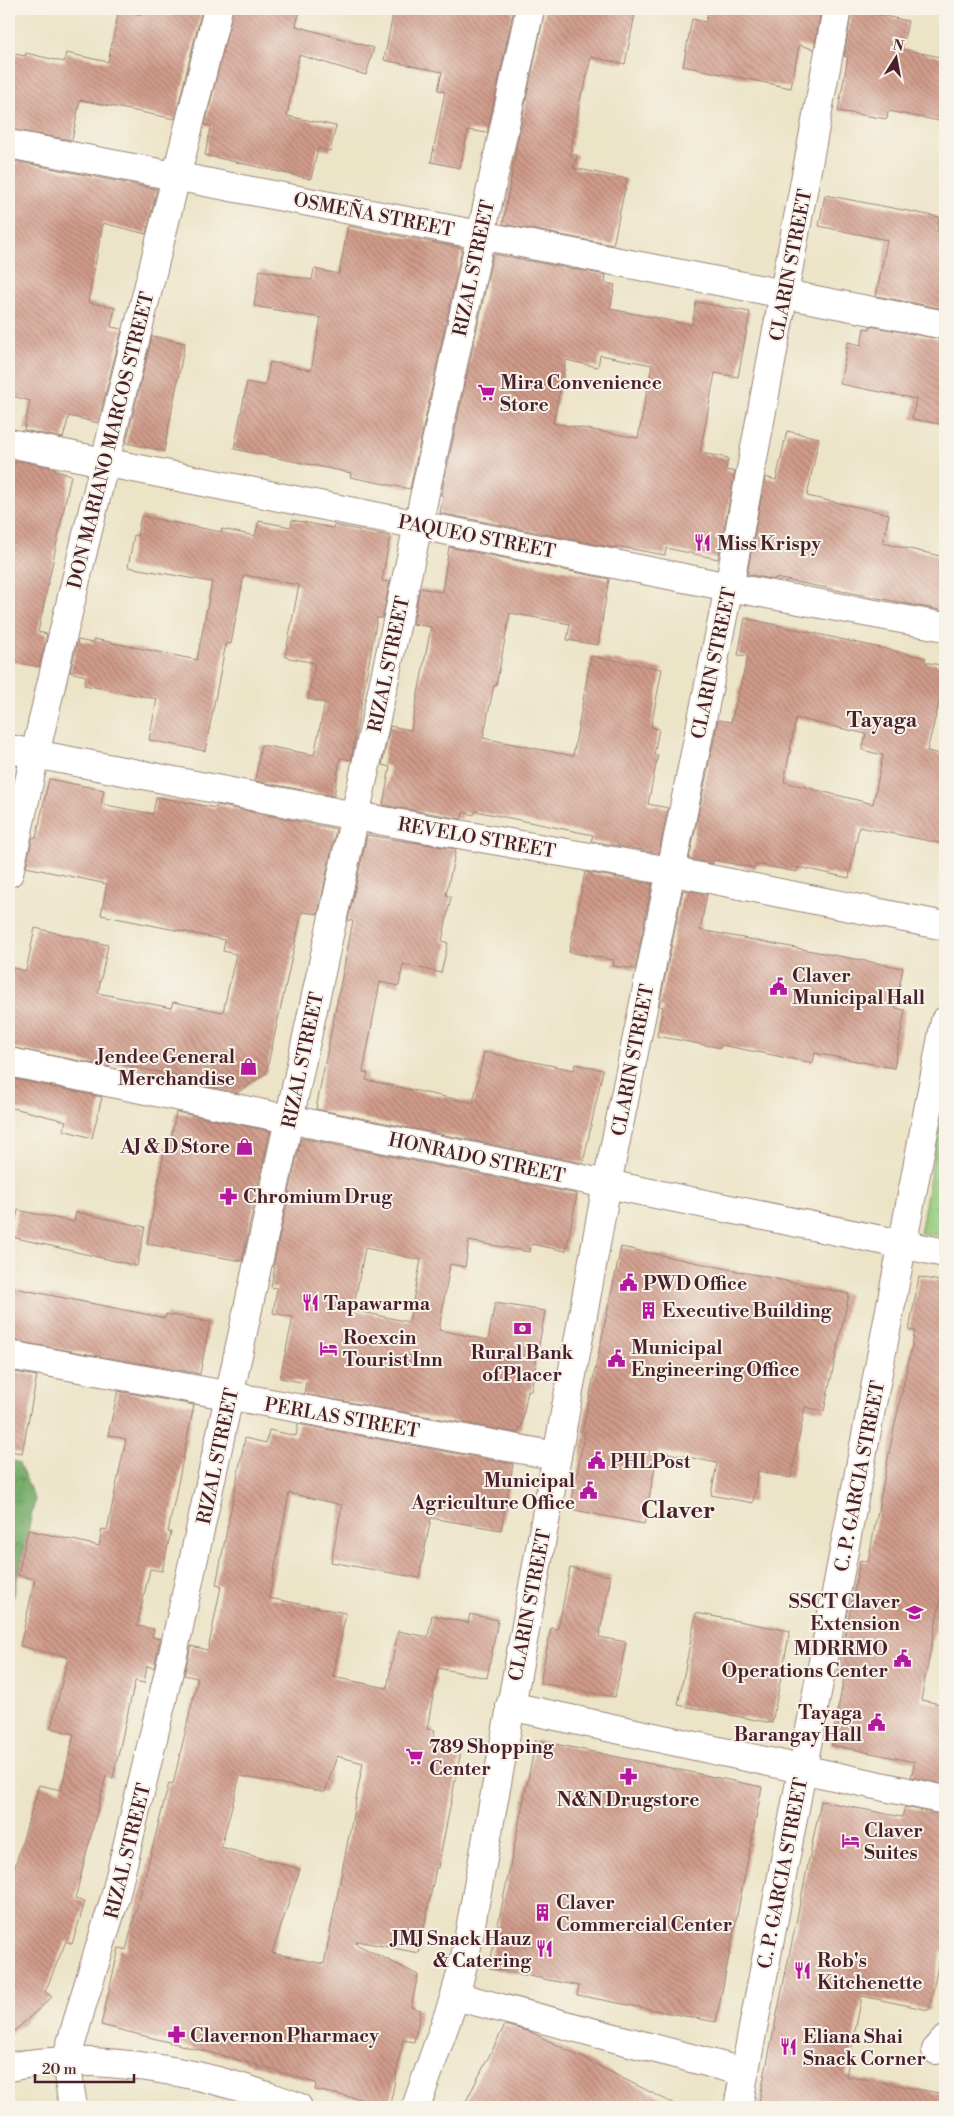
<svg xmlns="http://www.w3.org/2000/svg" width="954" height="2116" viewBox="0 0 954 2116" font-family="'Libre Bodoni',serif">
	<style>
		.forest { fill: url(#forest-crowns); stroke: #60664b }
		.park { fill: url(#park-tufts); stroke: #6e7453 }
		.building { fill: url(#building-back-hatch); fill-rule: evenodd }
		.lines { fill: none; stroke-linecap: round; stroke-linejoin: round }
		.minor-casing { stroke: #9b8279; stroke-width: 30 }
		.highway-casing { stroke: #9b8279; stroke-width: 30 }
		.minor { stroke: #fff; stroke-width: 28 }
		.highway { stroke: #fff; stroke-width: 28 }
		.labels { text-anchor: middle; stroke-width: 4; stroke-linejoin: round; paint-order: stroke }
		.street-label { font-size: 19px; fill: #4a1f2b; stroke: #f7f3e8 }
		.poi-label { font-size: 19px; font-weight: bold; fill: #4a1f2b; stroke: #f7f3e8; text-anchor: start }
		.quarter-label { font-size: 21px; font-weight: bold; fill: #4a1f2b; stroke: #f7f3e8 }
		.district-label { font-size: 24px; font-weight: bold; fill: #4a1f2b; stroke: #f7f3e8 }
	</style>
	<defs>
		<pattern id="forest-crowns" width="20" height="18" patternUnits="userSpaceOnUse" patternTransform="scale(1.25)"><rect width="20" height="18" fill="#76ad6b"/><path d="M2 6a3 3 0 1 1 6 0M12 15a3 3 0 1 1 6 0" fill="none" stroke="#638c58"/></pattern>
		<pattern id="park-tufts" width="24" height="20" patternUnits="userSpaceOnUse" patternTransform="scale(1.25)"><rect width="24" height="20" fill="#93c97b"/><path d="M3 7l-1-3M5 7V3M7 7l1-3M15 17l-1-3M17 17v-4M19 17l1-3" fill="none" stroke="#80ac6a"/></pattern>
		<pattern id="building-back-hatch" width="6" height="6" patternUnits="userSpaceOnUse" patternTransform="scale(1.25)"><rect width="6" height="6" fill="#d09b8a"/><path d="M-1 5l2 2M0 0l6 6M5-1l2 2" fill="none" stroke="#ab7e71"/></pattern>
	</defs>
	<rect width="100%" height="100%" fill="#f7f3e8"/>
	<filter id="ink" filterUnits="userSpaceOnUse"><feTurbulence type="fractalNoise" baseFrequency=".02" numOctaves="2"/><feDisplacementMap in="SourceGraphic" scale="10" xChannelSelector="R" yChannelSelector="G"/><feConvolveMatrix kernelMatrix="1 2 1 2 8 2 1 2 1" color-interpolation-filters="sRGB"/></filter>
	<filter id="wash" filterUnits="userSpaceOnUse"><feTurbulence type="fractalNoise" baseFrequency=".0096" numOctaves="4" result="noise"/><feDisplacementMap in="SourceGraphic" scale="20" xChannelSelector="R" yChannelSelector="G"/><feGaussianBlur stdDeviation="1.12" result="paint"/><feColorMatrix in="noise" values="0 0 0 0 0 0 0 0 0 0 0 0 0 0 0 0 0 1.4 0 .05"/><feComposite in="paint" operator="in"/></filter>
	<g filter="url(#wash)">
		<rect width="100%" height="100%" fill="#ece4c7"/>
		<path class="forest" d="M 9,1459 L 19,1463 L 35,1500 L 9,1615 Z"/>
		<path class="park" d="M 945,1093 L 945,1237 L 920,1233 Z"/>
		<g id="blocks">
			<g class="building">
				<path d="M 142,9 L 202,9 L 175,119 L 80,100 L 72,140 L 9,129 L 9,53 L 25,56 L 26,53 L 64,62 L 66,53 L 108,62 L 119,10 L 141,15 Z"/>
				<path d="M 233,9 L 300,9 L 296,26 L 374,48 L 366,75 L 299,55 L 287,116 L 336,126 L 330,151 L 318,148 L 311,179 L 205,155 L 211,126 L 205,125 Z"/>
				<path d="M 394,9 L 514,9 L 487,133 L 468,130 L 460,168 L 431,162 L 445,92 L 438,90 L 442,72 L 384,60 Z"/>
				<path d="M 545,9 L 636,9 L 625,64 L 591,57 L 584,90 L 582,90 L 570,154 L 577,155 L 574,168 L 627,179 L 613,245 L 503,224 L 518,139 Z"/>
				<path d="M 708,9 L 821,9 L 814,49 L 799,45 L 791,88 L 683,66 L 692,19 L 706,22 Z"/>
				<path d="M 852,9 L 908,21 L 902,49 L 945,58 L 945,122 L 888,111 L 887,119 L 838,111 L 848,57 L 844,56 Z"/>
				<path d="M 9,160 L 157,189 L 146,234 L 103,223 L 88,302 L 115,308 L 111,327 L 122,329 L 98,423 L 69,416 L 63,438 L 24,430 L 30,401 L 9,395 Z"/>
				<path d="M 825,195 L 939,217 L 937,231 L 945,233 L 945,309 L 876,296 L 887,240 L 819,226 Z"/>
				<path d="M 348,226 L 462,248 L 410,489 L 350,477 L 351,473 L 234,449 L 247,382 L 265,386 L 270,362 L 311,370 L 321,318 L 254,306 L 260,270 L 312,280 L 314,269 L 339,274 Z"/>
				<path d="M 493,254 L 606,275 L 605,283 L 615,285 L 610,309 L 692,325 L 696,302 L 750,312 L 738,377 L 715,373 L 700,453 L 728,458 L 726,470 L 735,472 L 718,559 L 666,548 L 665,555 L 615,546 L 615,548 L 440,513 L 444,496 L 441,495 ZM 600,355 L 652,365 L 638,438 L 553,423 L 566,360 L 598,367 Z"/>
				<path d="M 870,326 L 945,340 L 945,425 L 912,419 L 916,399 L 840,384 L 848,342 L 861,345 L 864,328 L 870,329 Z"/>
				<path d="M 152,336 L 185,343 L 164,451 L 126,443 Z"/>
				<path d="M 787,431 L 819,438 L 807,496 L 889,514 L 883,543 L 945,557 L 945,611 L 775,578 L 775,580 L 747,574 L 765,477 L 776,480 Z"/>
				<path d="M 17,460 L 55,468 L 55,471 L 71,475 L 38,632 L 47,634 L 39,667 L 9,661 L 9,461 L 16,463 Z"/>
				<path d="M 141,516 L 221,532 L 222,529 L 255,536 L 259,521 L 291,527 L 292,520 L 333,528 L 334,525 L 390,536 L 382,581 L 390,582 L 382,618 L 377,618 L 351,760 L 340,758 L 334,796 L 255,781 L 261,745 L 314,755 L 325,703 L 308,699 L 315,663 L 285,657 L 299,585 L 244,575 L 231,644 L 226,643 L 205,751 L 149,740 L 157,699 L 84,685 L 86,676 L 70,672 L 78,640 L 93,643 L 94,639 L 197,660 L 212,582 L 128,567 L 134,535 L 137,536 Z"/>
				<path d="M 449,547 L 609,579 L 598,645 L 567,640 L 570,624 L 510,613 L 496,686 L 494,685 L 483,738 L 573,756 L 591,656 L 662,669 L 651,727 L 659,729 L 654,755 L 658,755 L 648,804 L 668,808 L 659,853 L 591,841 L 593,835 L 475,811 L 474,815 L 463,812 L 462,819 L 383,805 L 390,767 L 382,765 L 390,726 L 411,730 L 431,627 L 413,624 L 420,588 L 442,592 Z"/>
				<path d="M 745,618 L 926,658 L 925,662 L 945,666 L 945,701 L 940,699 L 927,751 L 945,755 L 945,844 L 859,827 L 849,878 L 798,867 L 797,872 L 756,864 L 755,868 L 713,860 L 713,864 L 689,859 L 718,720 L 731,722 L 748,656 L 738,655 ZM 796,718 L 866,734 L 862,750 L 883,755 L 873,804 L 784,782 Z"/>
				<path d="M 49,779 L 104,790 L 101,804 L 153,814 L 156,797 L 216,808 L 217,805 L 336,829 L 318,914 L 302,912 L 266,1073 L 237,1093 L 182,1081 L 182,1077 L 111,1062 L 110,1067 L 9,1047 L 9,967 L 26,971 L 35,928 L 108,945 L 98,993 L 171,1008 L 173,1002 L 223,1012 L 236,954 L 223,951 L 225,940 L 101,915 L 107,884 L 26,867 L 33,837 L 36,838 Z"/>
				<path d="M 367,835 L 456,849 L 446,895 L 451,897 L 442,941 L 448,943 L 441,973 L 403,964 L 399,986 L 380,982 L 363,1072 L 368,1073 L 366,1080 L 473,1103 L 484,1052 L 574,1070 L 575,1064 L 603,1070 L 583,1163 L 316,1109 L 353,921 L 348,920 Z"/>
				<path d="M 585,872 L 652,884 L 635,969 L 613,966 L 614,960 L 569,952 Z"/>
				<path d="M 683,890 L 707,894 L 700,930 L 903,968 L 895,1008 L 905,1010 L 894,1068 L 815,1053 L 813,1063 L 721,1045 L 721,1048 L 657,1036 L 663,1007 L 659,1006 Z"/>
				<path d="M 9,1078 L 102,1097 L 92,1138 L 63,1130 L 66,1121 L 9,1107 Z"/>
				<path d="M 176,1112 L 270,1131 L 242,1261 L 147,1244 L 165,1147 L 169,1148 Z"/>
				<path d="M 301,1138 L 577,1194 L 566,1251 L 531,1244 L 530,1252 L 469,1241 L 465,1267 L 450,1264 L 439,1330 L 488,1340 L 495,1303 L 545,1311 L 531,1391 L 528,1390 L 521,1428 L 519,1428 L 518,1433 L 304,1394 L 306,1383 L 280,1378 L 293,1317 L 273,1313 L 277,1288 L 271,1287 L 275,1267 L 273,1267 ZM 365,1248 L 421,1260 L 409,1322 L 353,1310 Z"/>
				<path d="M 18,1210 L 74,1222 L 76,1212 L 145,1227 L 137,1266 L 12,1237 Z"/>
				<path d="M 621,1247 L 849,1294 L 824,1411 L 805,1407 L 791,1478 L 758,1471 L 753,1503 L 711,1495 L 717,1463 L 658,1451 L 644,1524 L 570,1509 L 585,1432 L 582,1432 Z"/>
				<path d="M 919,1277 L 945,1282 L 945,1575 L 921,1700 L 945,1705 L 945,1784 L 911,1777 L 915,1762 L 831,1745 L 844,1678 L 837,1677 L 860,1560 L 868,1562 L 892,1438 L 915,1331 L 909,1330 Z"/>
				<path d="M 9,1287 L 165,1318 L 166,1314 L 210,1322 L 200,1374 L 9,1340 Z"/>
				<path d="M 9,1371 L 37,1376 L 22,1453 L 9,1451 Z"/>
				<path d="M 118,1391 L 194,1405 L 168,1532 L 171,1532 L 162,1571 L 150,1569 L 137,1626 L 154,1629 L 152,1637 L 160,1639 L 154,1668 L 147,1666 L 144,1683 L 135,1681 L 113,1778 L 106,1776 L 75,1899 L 85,1902 L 72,1944 L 66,1941 L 45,1992 L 52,1997 L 9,2036 L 9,1887 L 39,1785 L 61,1790 L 74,1734 L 51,1728 L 68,1657 L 20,1646 L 35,1579 L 18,1575 L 28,1530 L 99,1546 L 102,1529 L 107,1530 L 126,1439 L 108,1435 Z"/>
				<path d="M 298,1424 L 513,1464 L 501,1530 L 431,1518 L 419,1578 L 331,1562 L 342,1505 L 289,1493 L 269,1598 L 346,1613 L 333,1677 L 387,1688 L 398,1631 L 428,1637 L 432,1615 L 468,1623 L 470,1614 L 498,1620 L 487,1678 L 438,1668 L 427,1729 L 435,1730 L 432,1746 L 461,1751 L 438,1868 L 436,1868 L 419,1953 L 357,1941 L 356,1944 L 418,1975 L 411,2007 L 421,2010 L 414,2042 L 403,2040 L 390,2105 L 315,2090 L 316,2083 L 232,2058 L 101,2025 L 119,1948 L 126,1950 L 169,1783 L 173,1784 L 198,1678 L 184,1675 L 191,1646 L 208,1650 L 221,1586 L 216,1585 L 245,1438 L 266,1443 L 269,1430 L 296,1436 ZM 337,1756 L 363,1763 L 324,1964 L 272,1953 L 300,1869 L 221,1847 L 240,1776 L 325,1792 Z"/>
				<path d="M 570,1568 L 611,1576 L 599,1637 L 626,1642 L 615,1697 L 540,1683 L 551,1628 L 558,1629 Z"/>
				<path d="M 696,1613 L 790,1631 L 772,1723 L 678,1705 Z"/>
				<path d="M 536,1740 L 762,1787 L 716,2022 L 577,1995 L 579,1986 L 489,1968 Z"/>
				<path d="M 821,1801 L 902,1817 L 905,1807 L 945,1815 L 945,1952 L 941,1951 L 929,2010 L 862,1996 L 846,2076 L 944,2094 L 943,2107 L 758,2107 Z"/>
				<path d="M 505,2025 L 531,2032 L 680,2107 L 463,2107 Z"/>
			</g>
		</g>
	</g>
	<g filter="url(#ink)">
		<use href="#blocks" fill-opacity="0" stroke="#9b8279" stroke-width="1"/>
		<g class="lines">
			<defs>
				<g id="minor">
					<path d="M 9,144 L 945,325"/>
					<path d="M 9,443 L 729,587 L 945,627"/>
					<path d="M 9,749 L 355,816 L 670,871 L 945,926"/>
					<path d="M 9,873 C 71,583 147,297 218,9"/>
					<path d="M 9,1062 L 945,1253"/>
					<path d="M 9,1355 L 557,1456"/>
					<path d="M 510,1706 L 945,1800"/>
					<path d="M 455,1996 L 744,2072"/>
					<path d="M 936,2050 L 945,2040"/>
					<path d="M 73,2107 L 66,2061 L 82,2005 L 114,1901 L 172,1659 L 530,9"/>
					<path d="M 416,2107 L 455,1996 L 465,1957 L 607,1184 L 729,587 L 837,9"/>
					<path d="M 738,2107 L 945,1021"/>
				</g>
				<path id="highway" d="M 9,2067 C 37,2061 64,2061 93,2062 C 149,2065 201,2074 255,2092 C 269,2097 284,2101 298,2107"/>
			</defs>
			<use href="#minor" class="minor-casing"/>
			<use href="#highway" class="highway-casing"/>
			<use href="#minor" class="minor"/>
			<use href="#highway" class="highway"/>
		</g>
	</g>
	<defs>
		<symbol id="supermarket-bare" viewBox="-9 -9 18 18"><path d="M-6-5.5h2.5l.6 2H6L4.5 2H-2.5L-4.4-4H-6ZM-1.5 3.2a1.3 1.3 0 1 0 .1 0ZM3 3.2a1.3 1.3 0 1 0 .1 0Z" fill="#b5179e" stroke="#f7f3e8" stroke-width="2.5" paint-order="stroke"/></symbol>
		<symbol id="restaurant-bare" viewBox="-9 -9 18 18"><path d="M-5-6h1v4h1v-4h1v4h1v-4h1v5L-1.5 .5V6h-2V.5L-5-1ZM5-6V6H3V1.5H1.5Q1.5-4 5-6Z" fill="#b5179e" stroke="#f7f3e8" stroke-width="2.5" paint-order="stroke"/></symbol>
		<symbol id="civic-bare" viewBox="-9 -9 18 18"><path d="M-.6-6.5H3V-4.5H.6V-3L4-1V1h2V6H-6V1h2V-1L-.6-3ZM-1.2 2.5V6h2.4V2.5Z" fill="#b5179e" stroke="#f7f3e8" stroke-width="2.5" paint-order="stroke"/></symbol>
		<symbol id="shop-bare" viewBox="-9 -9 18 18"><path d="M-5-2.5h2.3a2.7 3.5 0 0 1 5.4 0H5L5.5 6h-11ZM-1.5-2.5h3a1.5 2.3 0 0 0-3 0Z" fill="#b5179e" stroke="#f7f3e8" stroke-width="2.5" paint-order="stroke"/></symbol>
		<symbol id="pharmacy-bare" viewBox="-9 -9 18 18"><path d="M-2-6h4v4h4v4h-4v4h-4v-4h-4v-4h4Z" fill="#b5179e" stroke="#f7f3e8" stroke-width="2.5" paint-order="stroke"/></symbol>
		<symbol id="building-bare" viewBox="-9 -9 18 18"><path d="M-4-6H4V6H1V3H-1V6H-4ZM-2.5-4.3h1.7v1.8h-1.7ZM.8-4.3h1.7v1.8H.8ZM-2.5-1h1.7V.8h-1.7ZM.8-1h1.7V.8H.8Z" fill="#b5179e" stroke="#f7f3e8" stroke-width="2.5" paint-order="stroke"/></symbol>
		<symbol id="bank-bare" viewBox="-9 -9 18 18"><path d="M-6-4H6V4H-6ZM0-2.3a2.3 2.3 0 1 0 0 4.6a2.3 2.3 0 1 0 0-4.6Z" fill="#b5179e" stroke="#f7f3e8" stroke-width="2.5" paint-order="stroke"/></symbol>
		<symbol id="hotel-bare" viewBox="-9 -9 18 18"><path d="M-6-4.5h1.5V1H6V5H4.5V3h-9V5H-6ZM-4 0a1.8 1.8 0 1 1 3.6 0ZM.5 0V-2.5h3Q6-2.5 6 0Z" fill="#b5179e" stroke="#f7f3e8" stroke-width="2.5" paint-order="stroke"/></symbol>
		<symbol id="university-bare" viewBox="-9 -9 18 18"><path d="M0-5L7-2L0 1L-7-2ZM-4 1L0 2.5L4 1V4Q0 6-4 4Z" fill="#b5179e" stroke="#f7f3e8" stroke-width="2.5" paint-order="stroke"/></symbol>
	</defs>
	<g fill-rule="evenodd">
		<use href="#supermarket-bare" x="474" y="380" width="25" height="25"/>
		<use href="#restaurant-bare" x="690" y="530" width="25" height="25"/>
		<use href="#civic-bare" x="766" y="974" width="25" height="25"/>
		<use href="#shop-bare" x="236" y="1054" width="25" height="25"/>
		<use href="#shop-bare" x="232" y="1134" width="25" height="25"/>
		<use href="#pharmacy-bare" x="216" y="1184" width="25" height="25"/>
		<use href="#civic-bare" x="616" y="1270" width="25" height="25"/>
		<use href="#restaurant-bare" x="298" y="1290" width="25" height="25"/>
		<use href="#building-bare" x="636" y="1298" width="25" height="25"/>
		<use href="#bank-bare" x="510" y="1316" width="25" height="25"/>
		<use href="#hotel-bare" x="316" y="1336" width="25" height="25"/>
		<use href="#civic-bare" x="604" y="1346" width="25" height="25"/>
		<use href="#civic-bare" x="584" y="1448" width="25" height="25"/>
		<use href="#civic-bare" x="576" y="1478" width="25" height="25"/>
		<use href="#university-bare" x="902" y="1600" width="25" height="25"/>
		<use href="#civic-bare" x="890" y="1646" width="25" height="25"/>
		<use href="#civic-bare" x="864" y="1710" width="25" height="25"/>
		<use href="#supermarket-bare" x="402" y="1744" width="25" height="25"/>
		<use href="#pharmacy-bare" x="616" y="1764" width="25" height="25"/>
		<use href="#hotel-bare" x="838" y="1828" width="25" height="25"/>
		<use href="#building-bare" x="530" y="1900" width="25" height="25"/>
		<use href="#restaurant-bare" x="532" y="1936" width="25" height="25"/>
		<use href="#restaurant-bare" x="790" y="1958" width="25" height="25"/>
		<use href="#pharmacy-bare" x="164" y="2022" width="25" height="25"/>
		<use href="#restaurant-bare" x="776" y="2034" width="25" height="25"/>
	</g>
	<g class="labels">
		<g class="street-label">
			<text transform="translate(374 214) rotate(11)" y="7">OSMEÑA STREET</text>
			<text transform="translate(790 265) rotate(-79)" y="7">CLARIN STREET</text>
			<text transform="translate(473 268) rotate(-78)" y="7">RIZAL STREET</text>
			<text transform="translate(110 440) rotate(-76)" y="7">DON MARIANO MARCOS STREET</text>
			<text transform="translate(477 536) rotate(11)" y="7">PAQUEO STREET</text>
			<text transform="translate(713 663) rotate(-78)" y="7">CLARIN STREET</text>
			<text transform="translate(388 664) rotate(-78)" y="7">RIZAL STREET</text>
			<text transform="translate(477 837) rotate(10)" y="7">REVELO STREET</text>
			<text transform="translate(302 1060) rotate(-78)" y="7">RIZAL STREET</text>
			<text transform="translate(632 1060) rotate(-79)" y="7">CLARIN STREET</text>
			<text transform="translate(477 1157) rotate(12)" y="7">HONRADO STREET</text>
			<text transform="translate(342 1417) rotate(10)" y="7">PERLAS STREET</text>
			<text transform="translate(217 1456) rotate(-78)" y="7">RIZAL STREET</text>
			<text transform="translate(859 1476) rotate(-79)" y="7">C. P. GARCIA STREET</text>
			<text transform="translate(529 1605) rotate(-79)" y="7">CLARIN STREET</text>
			<text transform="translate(127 1851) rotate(-76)" y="7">RIZAL STREET</text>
			<text transform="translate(782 1873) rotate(-79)" y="7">C. P. GARCIA STREET</text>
		</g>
		<g class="poi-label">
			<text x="500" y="389">Mira Convenience<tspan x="500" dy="22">Store</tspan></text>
			<text x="717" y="550">Miss Krispy</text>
			<text x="792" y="982">Claver<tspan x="792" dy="22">Municipal Hall</tspan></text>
			<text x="235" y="1063" text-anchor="end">Jendee General<tspan x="235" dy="22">Merchandise</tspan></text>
			<text x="230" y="1153" text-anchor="end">AJ &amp; D Store</text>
			<text x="243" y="1203">Chromium Drug</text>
			<text x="643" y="1290">PWD Office</text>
			<text x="324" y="1310">Tapawarma</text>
			<text x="662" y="1317">Executive Building</text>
			<text x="343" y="1344">Roexcin<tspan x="343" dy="22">Tourist Inn</tspan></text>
			<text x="631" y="1354">Municipal<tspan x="631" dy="22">Engineering Office</tspan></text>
			<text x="522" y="1359" text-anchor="middle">Rural Bank<tspan x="522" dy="22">of Placer</tspan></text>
			<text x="610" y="1468">PHLPost</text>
			<text x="575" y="1487" text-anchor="end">Municipal<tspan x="575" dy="22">Agriculture Office</tspan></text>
			<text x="900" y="1608" text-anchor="end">SSCT Claver<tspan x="900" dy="22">Extension</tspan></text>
			<text x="888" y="1655" text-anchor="end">MDRRMO<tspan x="888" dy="22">Operations Center</tspan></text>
			<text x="862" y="1719" text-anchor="end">Tayaga<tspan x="862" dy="22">Barangay Hall</tspan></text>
			<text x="429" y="1753">789 Shopping<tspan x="429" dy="22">Center</tspan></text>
			<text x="628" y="1806" text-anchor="middle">N&amp;N Drugstore</text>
			<text x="864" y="1837">Claver<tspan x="864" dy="22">Suites</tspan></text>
			<text x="556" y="1909">Claver<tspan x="556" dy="22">Commercial Center</tspan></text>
			<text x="531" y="1945" text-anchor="end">JMJ Snack Hauz<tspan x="531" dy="22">&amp; Catering</tspan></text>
			<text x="817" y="1967">Rob's<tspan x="817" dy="22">Kitchenette</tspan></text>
			<text x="190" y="2042">Clavernon Pharmacy</text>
			<text x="803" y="2043">Eliana Shai<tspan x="803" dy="22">Snack Corner</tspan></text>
		</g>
		<g class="quarter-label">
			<text x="882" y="727">Tayaga</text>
		</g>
		<g class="district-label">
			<text x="678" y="1518">Claver</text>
		</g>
	</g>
	<rect width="954" height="2116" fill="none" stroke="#f7f3e8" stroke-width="30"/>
	<g transform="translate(896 58) rotate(11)" stroke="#f7f3e8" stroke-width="4" paint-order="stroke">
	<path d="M0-4L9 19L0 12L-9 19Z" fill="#4a1f2b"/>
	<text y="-8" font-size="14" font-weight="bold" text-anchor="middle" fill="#4a1f2b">N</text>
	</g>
	<path d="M35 2074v8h99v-8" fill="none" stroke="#4a1f2b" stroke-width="2.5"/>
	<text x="42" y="2074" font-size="15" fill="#4a1f2b" stroke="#f7f3e8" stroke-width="4" paint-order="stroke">20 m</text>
</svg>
